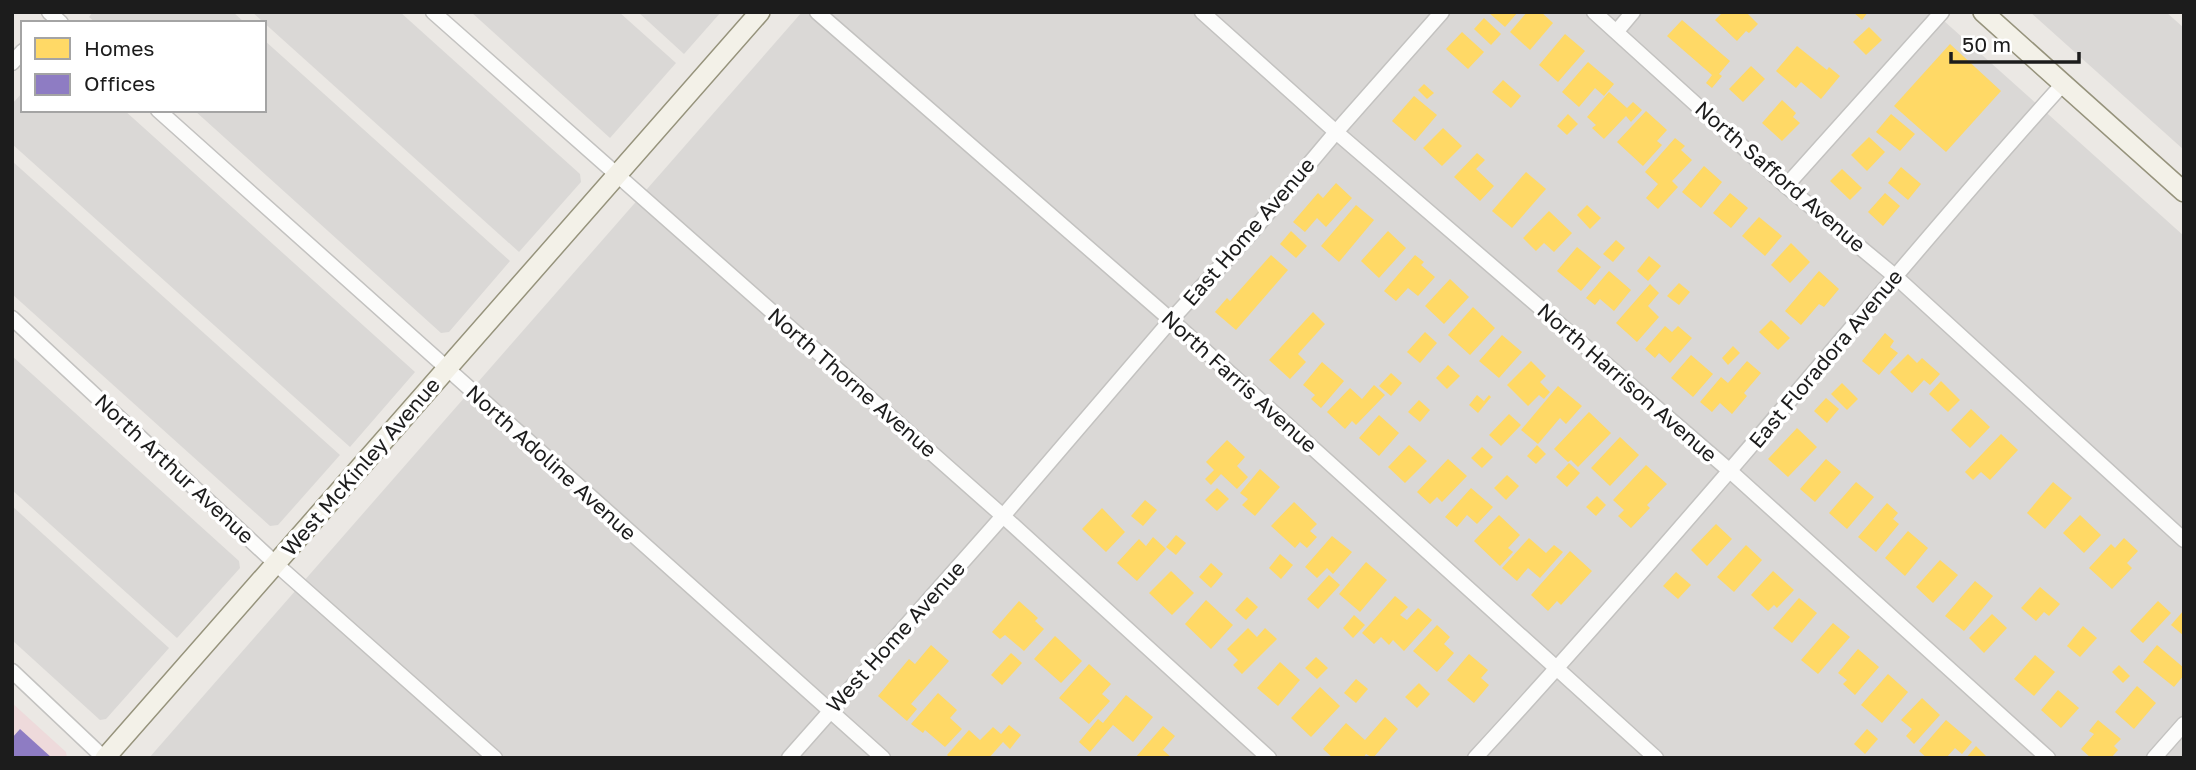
<svg xmlns="http://www.w3.org/2000/svg" width="2196" height="770" viewBox="0 0 2196 770" font-family="'Golos Text',sans-serif">
	<style>
		.residential { fill: #dad8d6 }
		.commercial { fill: #eedadb }
		.homes { fill: #ffd966 }
		.offices { fill: #8e7cc3 }
		.lines { fill: none; stroke-linecap: round; stroke-linejoin: round }
		.street-casing { stroke: #c3c2c0; stroke-width: 17 }
		.secondary-casing { stroke: #96937c; stroke-width: 22 }
		.street { stroke: #fcfcfb; stroke-width: 14 }
		.secondary { stroke: #f3f1e8; stroke-width: 19 }
		.labels { text-anchor: middle; stroke-width: 7; stroke-linejoin: round; paint-order: stroke }
		.street-label { font-size: 21px; fill: #1c1c1c; stroke: #fff }
	</style>
	<rect width="100%" height="100%" fill="#ebe8e4"/>
	<g class="residential">
		<path d="M 93,12 L 233,12 L 245,23 L 96,23 L 89,17 Z"/>
		<path d="M 252,12 L 400,12 L 580,174 L 581,182 L 519,252 Z"/>
		<path d="M 471,12 L 619,12 L 676,63 L 610,138 Z"/>
		<path d="M 638,12 L 721,12 L 684,54 Z"/>
		<path d="M 802,12 L 1934,12 L 2184,236 L 2184,758 L 149,758 Z"/>
		<path d="M 2030,12 L 2166,12 L 2184,28 L 2184,150 Z"/>
		<path d="M 264,40 L 510,261 L 449,332 L 441,333 L 194,110 L 264,110 Z"/>
		<path d="M 23,92 L 23,110 L 124,110 L 415,372 L 350,447 L 12,144 L 12,104 Z"/>
		<path d="M 12,161 L 340,455 L 278,525 L 270,526 L 12,294 Z"/>
		<path d="M 12,356 L 239,561 L 240,568 L 177,638 L 12,490 Z"/>
		<path d="M 12,506 L 169,648 L 106,719 L 100,720 L 12,640 Z"/>
	</g>
	<path class="commercial" d="M 12,703 L 66,752 L 67,758 L 12,758 Z"/>
	<g class="homes">
		<path d="M 1488,12 L 1518,12 L 1505,27 Z"/>
		<path d="M 1527,12 L 1541,12 L 1553,23 L 1530,50 L 1510,32 Z"/>
		<path d="M 1723,12 L 1746,12 L 1758,24 L 1749,33 L 1746,31 L 1737,41 L 1715,20 Z"/>
		<path d="M 1853,12 L 1868,12 L 1862,20 Z"/>
		<path d="M 1484,18 L 1501,34 L 1491,45 L 1474,29 Z"/>
		<path d="M 1682,20 L 1730,61 L 1719,74 L 1722,76 L 1712,88 L 1706,83 L 1712,75 L 1667,36 Z"/>
		<path d="M 1869,27 L 1882,40 L 1866,55 L 1853,42 Z"/>
		<path d="M 1462,32 L 1484,52 L 1468,69 L 1446,49 Z"/>
		<path d="M 1565,34 L 1585,51 L 1558,82 L 1539,65 Z"/>
		<path d="M 1950,44 L 2001,91 L 1946,152 L 1894,106 Z"/>
		<path d="M 1797,46 L 1827,70 L 1829,67 L 1840,76 L 1821,99 L 1801,82 L 1796,88 L 1776,71 Z"/>
		<path d="M 1588,62 L 1614,84 L 1604,96 L 1595,88 L 1579,107 L 1562,92 Z"/>
		<path d="M 1751,66 L 1765,79 L 1743,102 L 1729,89 Z"/>
		<path d="M 1503,80 L 1521,96 L 1511,108 L 1492,92 Z"/>
		<path d="M 1424,84 L 1434,93 L 1427,99 L 1418,90 Z"/>
		<path d="M 1609,92 L 1627,108 L 1633,102 L 1642,110 L 1631,122 L 1626,116 L 1604,139 L 1592,128 L 1596,125 L 1587,117 Z"/>
		<path d="M 1414,96 L 1437,115 L 1415,141 L 1392,121 Z"/>
		<path d="M 1782,100 L 1796,113 L 1793,117 L 1800,123 L 1782,141 L 1762,123 Z"/>
		<path d="M 1646,111 L 1667,130 L 1657,141 L 1662,145 L 1643,166 L 1617,142 Z"/>
		<path d="M 1568,114 L 1578,124 L 1567,135 L 1557,126 Z"/>
		<path d="M 1891,114 L 1915,134 L 1900,151 L 1876,132 Z"/>
		<path d="M 1443,128 L 1462,146 L 1442,166 L 1423,148 Z"/>
		<path d="M 1869,137 L 1885,152 L 1867,171 L 1851,155 Z"/>
		<path d="M 1675,138 L 1685,146 L 1681,150 L 1692,160 L 1672,181 L 1678,187 L 1658,209 L 1646,198 L 1658,184 L 1645,172 Z"/>
		<path d="M 1477,153 L 1485,160 L 1476,169 L 1494,186 L 1480,201 L 1454,177 Z"/>
		<path d="M 1704,166 L 1722,182 L 1701,208 L 1682,192 Z"/>
		<path d="M 1901,167 L 1921,184 L 1908,200 L 1888,183 Z"/>
		<path d="M 1842,169 L 1862,188 L 1850,200 L 1830,181 Z"/>
		<path d="M 1526,172 L 1546,189 L 1512,228 L 1492,211 Z"/>
		<path d="M 1336,183 L 1352,198 L 1326,227 L 1317,218 L 1305,232 L 1293,222 L 1318,193 L 1323,198 Z"/>
		<path d="M 1730,193 L 1748,208 L 1731,228 L 1713,213 Z"/>
		<path d="M 1885,193 L 1900,206 L 1883,226 L 1868,212 Z"/>
		<path d="M 1356,205 L 1374,220 L 1339,262 L 1321,246 Z"/>
		<path d="M 1587,205 L 1601,218 L 1590,229 L 1577,215 Z"/>
		<path d="M 1549,211 L 1572,233 L 1554,252 L 1544,243 L 1536,251 L 1523,238 Z"/>
		<path d="M 1759,217 L 1782,236 L 1765,256 L 1742,236 Z"/>
		<path d="M 1291,231 L 1307,246 L 1296,258 L 1280,244 Z"/>
		<path d="M 1388,231 L 1406,248 L 1379,278 L 1361,261 Z"/>
		<path d="M 1616,240 L 1625,248 L 1613,262 L 1603,254 Z"/>
		<path d="M 1791,243 L 1810,262 L 1790,283 L 1771,265 Z"/>
		<path d="M 1577,247 L 1601,267 L 1581,291 L 1557,271 Z"/>
		<path d="M 1271,255 L 1288,270 L 1236,330 L 1215,312 L 1227,298 L 1230,301 Z"/>
		<path d="M 1415,255 L 1424,262 L 1421,265 L 1435,277 L 1418,296 L 1408,288 L 1396,301 L 1384,291 Z"/>
		<path d="M 1649,256 L 1661,266 L 1648,281 L 1637,271 Z"/>
		<path d="M 1609,271 L 1631,290 L 1614,311 L 1600,299 L 1595,305 L 1586,298 Z"/>
		<path d="M 1819,271 L 1839,289 L 1824,307 L 1819,304 L 1801,325 L 1785,311 Z"/>
		<path d="M 1450,279 L 1469,297 L 1444,324 L 1425,306 Z"/>
		<path d="M 1679,283 L 1690,292 L 1679,305 L 1667,296 Z"/>
		<path d="M 1650,284 L 1659,293 L 1648,306 L 1659,317 L 1637,342 L 1616,323 Z"/>
		<path d="M 1473,307 L 1495,328 L 1470,355 L 1448,335 Z"/>
		<path d="M 1313,312 L 1325,324 L 1298,354 L 1306,362 L 1290,379 L 1269,360 Z"/>
		<path d="M 1771,320 L 1790,338 L 1778,350 L 1759,332 Z"/>
		<path d="M 1665,326 L 1672,332 L 1678,326 L 1692,338 L 1670,363 L 1659,353 L 1655,358 L 1645,349 Z"/>
		<path d="M 1425,332 L 1437,343 L 1420,363 L 1407,352 Z"/>
		<path d="M 1885,333 L 1894,341 L 1890,347 L 1898,353 L 1879,375 L 1862,361 Z"/>
		<path d="M 1502,335 L 1522,352 L 1499,378 L 1479,361 Z"/>
		<path d="M 1733,346 L 1740,353 L 1728,365 L 1722,358 Z"/>
		<path d="M 1908,354 L 1917,363 L 1922,358 L 1940,374 L 1930,385 L 1924,380 L 1912,393 L 1890,372 Z"/>
		<path d="M 1691,355 L 1713,374 L 1693,397 L 1671,378 Z"/>
		<path d="M 1531,361 L 1546,376 L 1540,382 L 1550,392 L 1544,399 L 1539,395 L 1528,406 L 1507,385 Z"/>
		<path d="M 1747,361 L 1761,373 L 1744,393 L 1747,396 L 1732,414 L 1720,403 L 1712,412 L 1700,402 L 1721,377 L 1728,383 Z"/>
		<path d="M 1322,362 L 1344,381 L 1321,408 L 1311,399 L 1315,395 L 1303,385 Z"/>
		<path d="M 1448,365 L 1460,376 L 1447,389 L 1436,378 Z"/>
		<path d="M 1391,373 L 1402,383 L 1391,396 L 1379,386 Z"/>
		<path d="M 1941,381 L 1960,400 L 1948,412 L 1929,394 Z"/>
		<path d="M 1842,383 L 1858,399 L 1847,410 L 1831,394 Z"/>
		<path d="M 1374,385 L 1385,395 L 1356,425 L 1352,421 L 1345,429 L 1327,412 L 1350,388 L 1362,399 Z"/>
		<path d="M 1558,386 L 1582,406 L 1566,424 L 1560,418 L 1538,444 L 1521,430 Z"/>
		<path d="M 1477,395 L 1484,401 L 1489,395 L 1491,397 L 1478,413 L 1469,405 Z"/>
		<path d="M 1826,398 L 1839,409 L 1827,423 L 1814,411 Z"/>
		<path d="M 1419,400 L 1430,410 L 1420,422 L 1408,412 Z"/>
		<path d="M 1971,409 L 1990,427 L 1970,448 L 1951,430 Z"/>
		<path d="M 1589,412 L 1611,433 L 1578,467 L 1571,460 L 1568,462 L 1554,449 Z"/>
		<path d="M 1509,414 L 1521,425 L 1501,446 L 1489,435 Z"/>
		<path d="M 1379,415 L 1399,433 L 1379,456 L 1359,438 Z"/>
		<path d="M 1797,428 L 1817,447 L 1788,477 L 1768,459 Z"/>
		<path d="M 2001,434 L 2018,450 L 1990,480 L 1981,472 L 1973,480 L 1965,472 Z"/>
		<path d="M 1620,437 L 1639,455 L 1610,486 L 1591,468 Z"/>
		<path d="M 1227,440 L 1245,457 L 1237,466 L 1248,477 L 1237,489 L 1221,474 L 1211,485 L 1205,479 L 1214,470 L 1206,462 Z"/>
		<path d="M 1409,445 L 1427,461 L 1405,483 L 1388,467 Z"/>
		<path d="M 1537,445 L 1546,454 L 1536,464 L 1527,456 Z"/>
		<path d="M 1482,447 L 1493,457 L 1482,468 L 1471,458 Z"/>
		<path d="M 1448,459 L 1467,476 L 1442,502 L 1437,497 L 1430,504 L 1417,492 Z"/>
		<path d="M 1826,459 L 1841,472 L 1815,502 L 1800,489 Z"/>
		<path d="M 1569,463 L 1580,473 L 1567,487 L 1556,477 Z"/>
		<path d="M 1646,465 L 1667,484 L 1647,505 L 1650,508 L 1631,528 L 1618,516 L 1624,510 L 1613,500 Z"/>
		<path d="M 1260,469 L 1280,487 L 1255,516 L 1242,505 L 1248,499 L 1240,493 Z"/>
		<path d="M 1507,475 L 1519,486 L 1506,500 L 1494,488 Z"/>
		<path d="M 1856,482 L 1874,497 L 1847,529 L 1829,513 Z"/>
		<path d="M 2053,482 L 2072,498 L 2045,529 L 2027,513 Z"/>
		<path d="M 1217,488 L 1229,499 L 1217,511 L 1205,500 Z"/>
		<path d="M 1471,488 L 1493,507 L 1477,524 L 1467,515 L 1457,527 L 1445,517 Z"/>
		<path d="M 1597,496 L 1606,505 L 1596,516 L 1586,507 Z"/>
		<path d="M 1145,500 L 1157,510 L 1143,526 L 1131,516 Z"/>
		<path d="M 1294,502 L 1317,524 L 1310,531 L 1317,537 L 1307,548 L 1300,542 L 1295,548 L 1271,526 Z"/>
		<path d="M 1887,503 L 1898,513 L 1893,519 L 1899,524 L 1876,552 L 1858,537 Z"/>
		<path d="M 1102,508 L 1125,532 L 1106,552 L 1082,529 Z"/>
		<path d="M 1499,515 L 1520,535 L 1508,548 L 1513,552 L 1500,566 L 1474,541 Z"/>
		<path d="M 2080,515 L 2101,535 L 2084,553 L 2063,533 Z"/>
		<path d="M 1716,524 L 1732,539 L 1707,566 L 1691,550 Z"/>
		<path d="M 1908,531 L 1928,548 L 1905,576 L 1885,558 Z"/>
		<path d="M 1176,535 L 1186,543 L 1176,555 L 1166,547 Z"/>
		<path d="M 1332,536 L 1352,552 L 1333,574 L 1327,568 L 1317,578 L 1305,567 Z"/>
		<path d="M 1153,537 L 1166,549 L 1137,581 L 1117,563 L 1139,539 L 1146,546 Z"/>
		<path d="M 1529,538 L 1546,553 L 1554,545 L 1563,552 L 1540,578 L 1528,568 L 1517,581 L 1502,568 Z"/>
		<path d="M 2124,538 L 2138,551 L 2127,563 L 2132,568 L 2112,589 L 2089,568 L 2111,544 L 2115,548 Z"/>
		<path d="M 1746,545 L 1762,560 L 1734,592 L 1717,577 Z"/>
		<path d="M 1570,551 L 1592,571 L 1561,605 L 1557,601 L 1548,611 L 1531,595 Z"/>
		<path d="M 1280,554 L 1293,565 L 1281,579 L 1269,568 Z"/>
		<path d="M 1940,560 L 1958,575 L 1933,603 L 1916,587 Z"/>
		<path d="M 1366,562 L 1387,580 L 1360,612 L 1339,594 Z"/>
		<path d="M 1211,563 L 1223,574 L 1211,588 L 1199,577 Z"/>
		<path d="M 1171,571 L 1194,593 L 1172,615 L 1149,593 Z"/>
		<path d="M 1773,571 L 1794,590 L 1777,608 L 1774,605 L 1768,611 L 1751,595 Z"/>
		<path d="M 1676,572 L 1691,585 L 1678,599 L 1663,586 Z"/>
		<path d="M 1329,575 L 1340,585 L 1318,609 L 1307,599 Z"/>
		<path d="M 1975,581 L 1993,596 L 1964,631 L 1945,616 Z"/>
		<path d="M 2040,587 L 2060,604 L 2049,616 L 2044,612 L 2036,621 L 2021,608 Z"/>
		<path d="M 1395,596 L 1408,607 L 1400,615 L 1407,620 L 1418,608 L 1432,620 L 1404,651 L 1393,640 L 1389,645 L 1381,637 L 1374,644 L 1362,633 Z"/>
		<path d="M 1247,597 L 1258,607 L 1246,620 L 1235,610 Z"/>
		<path d="M 1799,598 L 1817,613 L 1792,643 L 1773,628 Z"/>
		<path d="M 1206,600 L 1233,625 L 1211,649 L 1185,624 Z"/>
		<path d="M 1019,601 L 1038,618 L 1035,621 L 1044,629 L 1024,651 L 1005,635 L 1000,639 L 992,632 Z"/>
		<path d="M 2158,601 L 2171,613 L 2143,643 L 2130,631 Z"/>
		<path d="M 2184,610 L 2184,636 L 2171,625 Z"/>
		<path d="M 1992,614 L 2007,628 L 1984,653 L 1969,638 Z"/>
		<path d="M 1354,615 L 1365,625 L 1353,638 L 1343,628 Z"/>
		<path d="M 1833,623 L 1850,637 L 1818,674 L 1801,660 Z"/>
		<path d="M 1437,625 L 1450,637 L 1444,644 L 1454,653 L 1437,672 L 1413,651 Z"/>
		<path d="M 2083,626 L 2097,638 L 2080,657 L 2067,646 Z"/>
		<path d="M 1248,628 L 1257,637 L 1265,628 L 1277,639 L 1242,674 L 1233,665 L 1238,660 L 1227,649 Z"/>
		<path d="M 1055,636 L 1082,661 L 1061,683 L 1034,659 Z"/>
		<path d="M 931,645 L 949,661 L 911,704 L 917,709 L 907,721 L 878,696 L 909,659 L 915,664 Z"/>
		<path d="M 2157,645 L 2184,668 L 2184,675 L 2174,687 L 2143,662 Z"/>
		<path d="M 1858,649 L 1879,667 L 1855,695 L 1843,684 L 1847,680 L 1838,673 Z"/>
		<path d="M 1011,653 L 1022,663 L 1002,685 L 991,675 Z"/>
		<path d="M 1469,654 L 1488,670 L 1481,678 L 1489,685 L 1474,703 L 1447,680 Z"/>
		<path d="M 2035,655 L 2055,672 L 2034,696 L 2014,679 Z"/>
		<path d="M 1316,657 L 1328,668 L 1317,679 L 1305,668 Z"/>
		<path d="M 1280,662 L 1300,680 L 1278,706 L 1257,688 Z"/>
		<path d="M 1089,664 L 1111,684 L 1102,694 L 1110,701 L 1089,724 L 1059,698 Z"/>
		<path d="M 2119,665 L 2130,676 L 2123,683 L 2112,672 Z"/>
		<path d="M 1888,674 L 1908,692 L 1882,723 L 1861,705 Z"/>
		<path d="M 1356,679 L 1368,689 L 1356,703 L 1344,693 Z"/>
		<path d="M 1419,683 L 1430,694 L 1417,708 L 1405,697 Z"/>
		<path d="M 2137,686 L 2156,703 L 2134,729 L 2115,712 Z"/>
		<path d="M 1320,687 L 1340,706 L 1311,737 L 1291,718 Z"/>
		<path d="M 2058,690 L 2079,708 L 2061,728 L 2041,710 Z"/>
		<path d="M 938,693 L 957,710 L 950,718 L 962,729 L 945,747 L 925,730 L 923,733 L 911,724 Z"/>
		<path d="M 1126,695 L 1153,717 L 1133,742 L 1113,725 L 1090,752 L 1079,742 L 1098,719 L 1103,723 Z"/>
		<path d="M 1922,698 L 1940,715 L 1914,744 L 1906,736 L 1912,729 L 1901,720 Z"/>
		<path d="M 1385,717 L 1398,729 L 1373,758 L 1366,754 L 1363,758 L 1333,758 L 1323,749 L 1346,723 L 1365,740 Z"/>
		<path d="M 1946,720 L 1972,742 L 1962,754 L 1955,748 L 1946,758 L 1927,758 L 1919,751 Z"/>
		<path d="M 2098,720 L 2121,739 L 2114,746 L 2118,750 L 2111,758 L 2091,758 L 2081,749 L 2094,734 L 2089,731 Z"/>
		<path d="M 1009,725 L 1021,735 L 1010,749 L 1003,742 L 989,758 L 950,758 L 947,755 L 969,730 L 980,740 L 993,727 L 1001,734 Z"/>
		<path d="M 1163,726 L 1175,736 L 1163,750 L 1172,758 L 1135,758 Z"/>
		<path d="M 1867,729 L 1878,739 L 1865,754 L 1854,744 Z"/>
		<path d="M 1976,746 L 1988,758 L 1966,758 Z"/>
	</g>
	<path class="offices" d="M 20,729 L 52,758 L 12,758 L 12,738 Z"/>
	<g class="lines">
		<defs>
			<g id="street">
				<path d="M 49,12 L 61,23"/>
				<path d="M 433,12 L 1003,516 L 1269,758"/>
				<path d="M 817,12 L 1171,320 L 1656,758"/>
				<path d="M 1202,12 L 1336,132 L 1730,471 L 2048,758"/>
				<path d="M 1594,12 L 1786,186 L 1896,277 L 2184,540"/>
				<path d="M 1617,31 L 1633,12"/>
				<path d="M 12,63 L 23,51"/>
				<path d="M 158,110 L 883,758"/>
				<path d="M 1786,186 L 1942,12"/>
				<path d="M 12,318 L 276,564 L 495,758"/>
				<path d="M 12,671 L 104,758"/>
				<path d="M 789,758 L 1003,516 L 1171,320 L 1252,232 L 1336,132 L 1442,12"/>
				<path d="M 1475,758 C 1603,619 1726,476 1848,332 C 1919,249 1989,165 2063,84"/>
				<path d="M 2154,758 L 2184,724"/>
			</g>
			<g id="secondary">
				<path d="M 1983,12 L 2184,192"/>
				<path d="M 105,758 L 760,12"/>
			</g>
		</defs>
		<use href="#street" class="street-casing"/>
		<use href="#secondary" class="secondary-casing"/>
		<use href="#street" class="street"/>
		<use href="#secondary" class="secondary"/>
	</g>
	<g class="labels">
		<g class="street-label">
			<text transform="translate(1780 177) rotate(41)" y="7">North Safford Avenue</text>
			<text transform="translate(1249 232) rotate(-49)" y="7">East Home Avenue</text>
			<text transform="translate(1826 359) rotate(-50)" y="7">East Floradora Avenue</text>
			<text transform="translate(1239 382) rotate(42)" y="7">North Farris Avenue</text>
			<text transform="translate(852 383) rotate(41)" y="7">North Thorne Avenue</text>
			<text transform="translate(1627 383) rotate(41)" y="7">North Harrison Avenue</text>
			<text transform="translate(551 463) rotate(42)" y="7">North Adoline Avenue</text>
			<text transform="translate(361 467) rotate(-49)" y="7">West McKinley Avenue</text>
			<text transform="translate(174 469) rotate(43)" y="7">North Arthur Avenue</text>
			<text transform="translate(896 637) rotate(-48)" y="7">West Home Avenue</text>
		</g>
	</g>
	<rect width="2196" height="770" fill="none" stroke="#1c1c1c" stroke-width="28"/>
	<rect x="21" y="21" width="245" height="91" fill="#ffffff" stroke="#a4a4a4" stroke-width="2"/>
	<rect x="35" y="38" width="35" height="21" fill="#ffd966" stroke="#a4a4a4" stroke-width="2"/>
	<text x="84" y="56" font-size="21" fill="#1c1c1c">Homes</text>
	<rect x="35" y="74" width="35" height="21" fill="#8e7cc3" stroke="#a4a4a4" stroke-width="2"/>
	<text x="84" y="91" font-size="21" fill="#1c1c1c">Offices</text>
	<path d="M1951 52v10h128v-10" fill="none" stroke="#1c1c1c" stroke-width="3.5"/>
	<text x="1962" y="52" font-size="21" fill="#1c1c1c" stroke="#ffffff" stroke-width="5" paint-order="stroke">50 m</text>
</svg>
